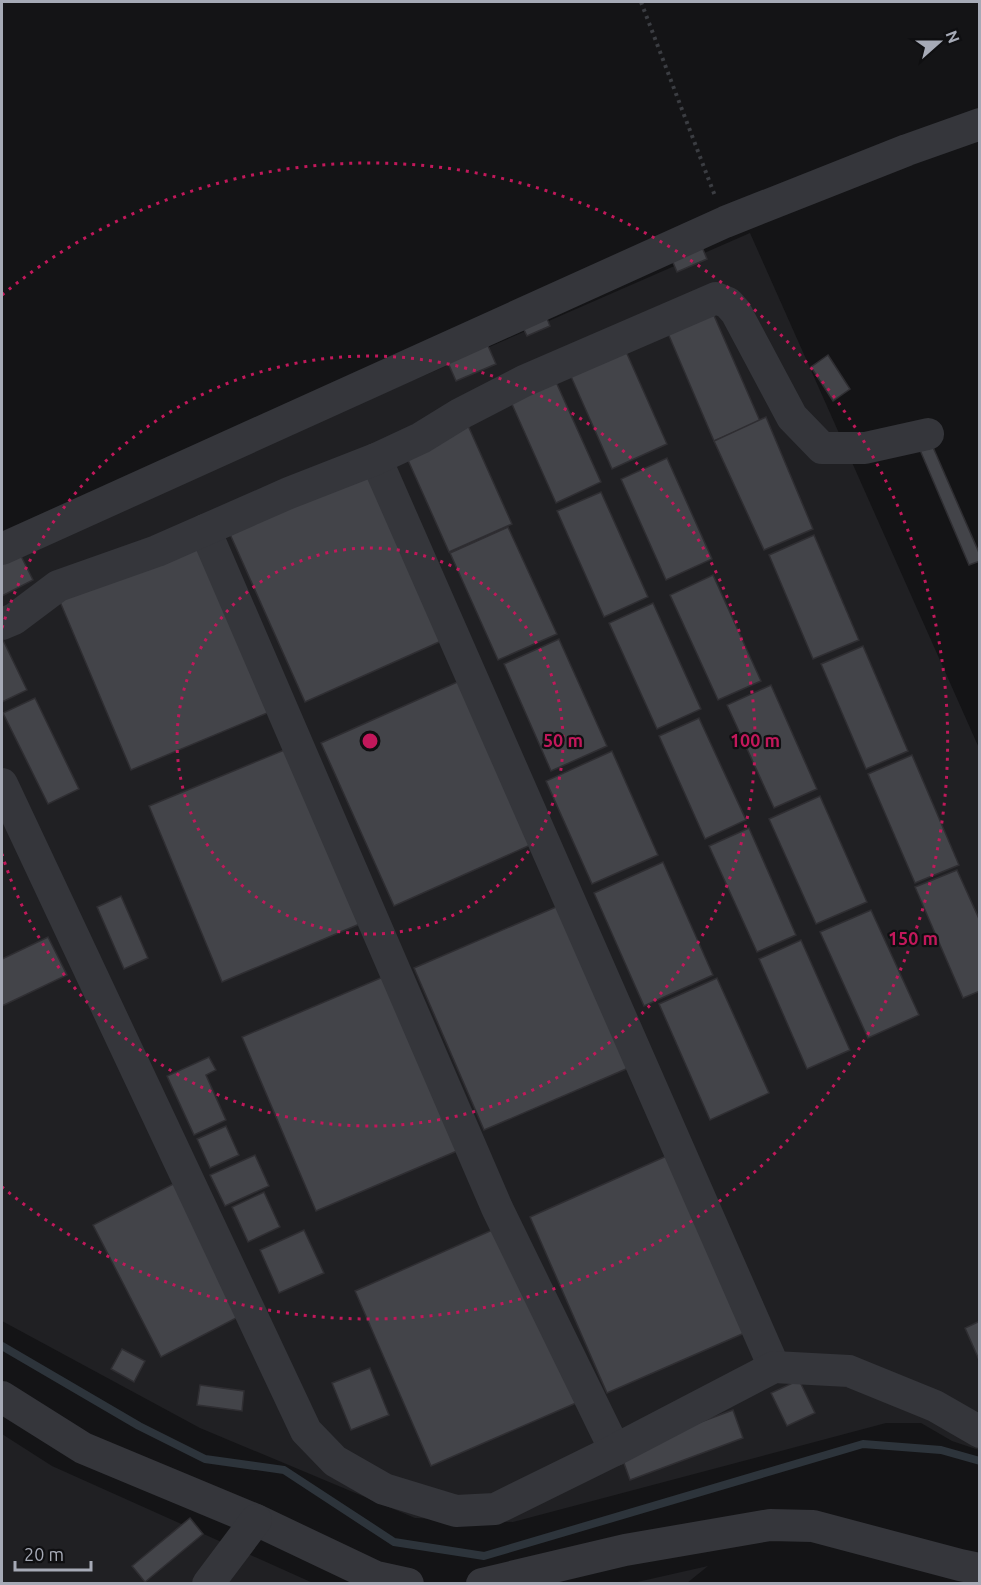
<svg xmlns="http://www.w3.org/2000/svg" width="981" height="1585" viewBox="0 0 981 1585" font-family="Ubuntu,sans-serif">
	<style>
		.built { fill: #202023 }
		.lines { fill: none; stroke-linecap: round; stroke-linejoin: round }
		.stream { stroke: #2d343b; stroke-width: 8 }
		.building { fill: #434449; stroke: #2f2e32; stroke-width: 1.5 }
		.path { stroke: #3b3d42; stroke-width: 4; stroke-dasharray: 3 4.5; stroke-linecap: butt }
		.minor { stroke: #35363b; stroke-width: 32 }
		.ring { fill: none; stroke: #c2185b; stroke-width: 3; stroke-dasharray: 3 6 }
		.centre { fill: #c2185b; stroke: #0f0f11; stroke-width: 3 }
		.ring-label { font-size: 18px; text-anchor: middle; font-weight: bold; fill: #c2185b; stroke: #0f0f11; stroke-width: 4.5; stroke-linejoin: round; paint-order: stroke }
	</style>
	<rect width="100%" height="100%" fill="#141416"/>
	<g class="built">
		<path d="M 750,233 L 979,748 L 979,1450 L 952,1441 L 921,1423 L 886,1423 L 513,1522 L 415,1518 L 200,1428 L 2,1321 L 2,560 Z"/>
		<path d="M 2,1434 L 52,1466 L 313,1583 L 2,1583 Z"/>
		<path d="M 708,1566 L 687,1583 L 633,1583 Z"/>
	</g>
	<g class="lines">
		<path class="stream" d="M 2,1346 L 139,1426 L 205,1459 L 284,1470 L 394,1542 L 484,1556 L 863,1444 L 941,1450 L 980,1461"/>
	</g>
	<g class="building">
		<path d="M 697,235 L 707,259 L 677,272 L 667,248 Z"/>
		<path d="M 542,306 L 550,326 L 527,336 L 518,317 Z"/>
		<path d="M 712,311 L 760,421 L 714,441 L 667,331 Z"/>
		<path d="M 482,332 L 496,364 L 456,381 L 442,349 Z"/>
		<path d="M 624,347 L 667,444 L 612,469 L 569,372 Z"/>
		<path d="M 828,355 L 850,389 L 833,401 L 811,367 Z"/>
		<path d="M 552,373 L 601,482 L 556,503 L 507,393 Z"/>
		<path d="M 766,417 L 813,529 L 764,550 L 714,441 Z"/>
		<path d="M 466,421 L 512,524 L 449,552 L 403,449 Z"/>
		<path d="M 929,438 L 980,555 L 980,561 L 969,565 L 917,443 Z"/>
		<path d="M 667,458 L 712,559 L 666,580 L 621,479 Z"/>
		<path d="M 372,468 L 448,638 L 305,702 L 229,532 Z"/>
		<path d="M 601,492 L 648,597 L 604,617 L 557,511 Z"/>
		<path d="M 508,527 L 557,634 L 498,660 L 450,553 Z"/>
		<path d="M 814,535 L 859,640 L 813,659 L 769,555 Z"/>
		<path d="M 198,537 L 272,711 L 131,770 L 58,597 Z"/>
		<path d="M 17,548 L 33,580 L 2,596 L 2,556 Z"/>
		<path d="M 713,575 L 761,681 L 718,700 L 670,595 Z"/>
		<path d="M 653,603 L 701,709 L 657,729 L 609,623 Z"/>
		<path d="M 2,638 L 27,690 L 2,702 Z"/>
		<path d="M 559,639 L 607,746 L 551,771 L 504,664 Z"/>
		<path d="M 863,646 L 908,751 L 866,769 L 821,664 Z"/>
		<path d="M 464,679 L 537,842 L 394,906 L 321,743 Z"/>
		<path d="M 771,685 L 817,789 L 774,808 L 727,705 Z"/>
		<path d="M 35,698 L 79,789 L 48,804 L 3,713 Z"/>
		<path d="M 699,718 L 746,820 L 705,839 L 659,736 Z"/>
		<path d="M 289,748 L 362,923 L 222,982 L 149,806 Z"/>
		<path d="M 612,751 L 658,855 L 592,884 L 546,781 Z"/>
		<path d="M 912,755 L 959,865 L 915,883 L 868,774 Z"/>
		<path d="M 820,796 L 867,902 L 816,924 L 769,819 Z"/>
		<path d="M 749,828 L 796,935 L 757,952 L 709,846 Z"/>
		<path d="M 663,862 L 713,975 L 644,1006 L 594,893 Z"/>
		<path d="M 957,870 L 980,921 L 980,991 L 963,998 L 915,887 Z"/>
		<path d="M 121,896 L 148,958 L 124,969 L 97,907 Z"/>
		<path d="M 563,904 L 633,1066 L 484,1130 L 414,968 Z"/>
		<path d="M 871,910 L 919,1015 L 868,1038 L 820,932 Z"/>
		<path d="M 48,937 L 67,975 L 2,1006 L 2,959 Z"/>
		<path d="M 801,940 L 850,1050 L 807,1069 L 759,959 Z"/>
		<path d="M 390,974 L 464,1148 L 316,1211 L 242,1037 Z"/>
		<path d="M 717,978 L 769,1093 L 710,1120 L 659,1004 Z"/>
		<path d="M 209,1057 L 216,1070 L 206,1075 L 226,1120 L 194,1135 L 167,1076 Z"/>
		<path d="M 226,1126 L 239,1155 L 210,1168 L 197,1139 Z"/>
		<path d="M 671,1154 L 749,1331 L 607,1393 L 530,1217 Z"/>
		<path d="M 255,1155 L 269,1186 L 225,1206 L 210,1175 Z"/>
		<path d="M 177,1182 L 244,1314 L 161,1357 L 93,1225 Z"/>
		<path d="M 264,1192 L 280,1227 L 248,1242 L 232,1207 Z"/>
		<path d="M 499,1227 L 576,1403 L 431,1466 L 355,1291 Z"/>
		<path d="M 304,1230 L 324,1273 L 279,1293 L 260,1250 Z"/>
		<path d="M 980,1321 L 980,1362 L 965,1328 Z"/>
		<path d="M 122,1349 L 145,1361 L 134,1382 L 111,1369 Z"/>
		<path d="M 370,1368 L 389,1415 L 351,1430 L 332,1383 Z"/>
		<path d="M 799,1380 L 815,1413 L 787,1426 L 771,1393 Z"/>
		<path d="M 200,1385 L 244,1391 L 242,1411 L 197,1405 Z"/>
		<path d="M 733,1410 L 743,1438 L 630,1480 L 620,1452 Z"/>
		<path d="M 190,1518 L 203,1534 L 145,1582 L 132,1566 Z"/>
	</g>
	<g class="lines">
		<path class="path" d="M 641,2 L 715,196"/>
		<g class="minor">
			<path d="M 376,459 L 774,1367"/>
			<path d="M 205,530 L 497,1208 L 615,1450"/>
			<path d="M 2,549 L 725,222 L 907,150 L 980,124"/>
			<path d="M 2,624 L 14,619 L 58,586 L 157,551 L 289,493 L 376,459 L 421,438 L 460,414 L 524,381 L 716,298 L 728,303 L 736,312 L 792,417 L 822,448 L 865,448 L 928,434"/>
			<path d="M 2,784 L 306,1431 L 335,1461 L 384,1489 L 456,1511 L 495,1509 L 615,1450 L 774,1367 L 849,1371 L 935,1406 L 980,1432"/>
			<path d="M 2,1397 L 83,1448 L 256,1520 L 376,1577 L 408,1584"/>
			<path d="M 208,1584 L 256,1520"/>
			<path d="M 482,1584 L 625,1550 L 770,1525 L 813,1526 L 960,1565 L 980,1569"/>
		</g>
	</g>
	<g class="ring">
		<circle cx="370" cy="741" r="193"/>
		<path d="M2 628A385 385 0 1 1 2 854"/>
		<path d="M2 295A578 578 0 1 1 2 1187"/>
	</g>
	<circle cx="370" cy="741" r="9" class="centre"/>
	<g class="ring-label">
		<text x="563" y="747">50 m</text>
		<text x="755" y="747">100 m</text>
		<text x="913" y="945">150 m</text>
	</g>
	<rect width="981" height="1585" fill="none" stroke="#a6aab6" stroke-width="6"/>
	<g transform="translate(939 42) rotate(69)" stroke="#0f0f11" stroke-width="4.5" paint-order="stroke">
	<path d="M0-4.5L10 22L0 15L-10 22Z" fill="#a6aab6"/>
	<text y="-9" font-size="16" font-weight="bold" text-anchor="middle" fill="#a6aab6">N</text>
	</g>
	<path d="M15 1561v9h76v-9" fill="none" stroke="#a6aab6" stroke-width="3"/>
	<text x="24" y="1561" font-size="18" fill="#a6aab6" stroke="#0f0f11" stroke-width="4.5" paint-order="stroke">20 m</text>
</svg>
